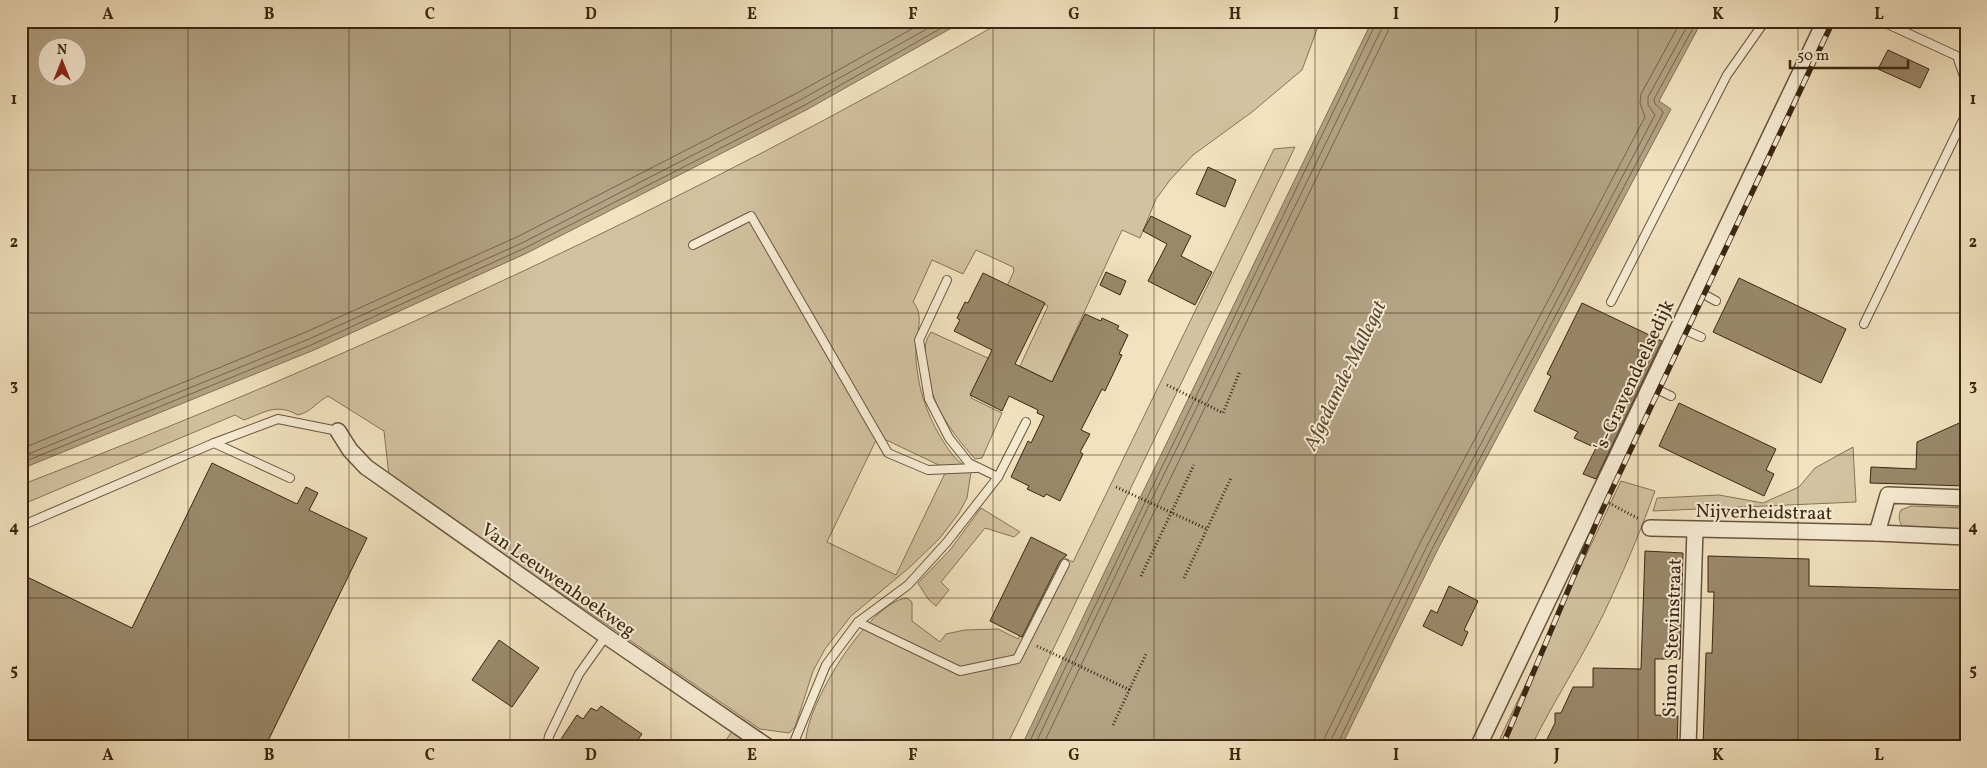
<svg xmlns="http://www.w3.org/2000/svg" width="1987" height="768" viewBox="0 0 1987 768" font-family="Vollkorn,serif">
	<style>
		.green { fill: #d3c2a1; stroke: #867458; fill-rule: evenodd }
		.water { fill: #b3a284; stroke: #837056; fill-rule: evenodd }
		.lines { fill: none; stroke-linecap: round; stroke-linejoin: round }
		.shore { stroke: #76644a; stroke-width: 1 }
		.building { fill: #9a886b; stroke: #3a2610 }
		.lane-casing { stroke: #68553c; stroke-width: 10 }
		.street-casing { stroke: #68553c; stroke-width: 18 }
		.path { stroke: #3a2610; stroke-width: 3; stroke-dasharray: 1 2.5; stroke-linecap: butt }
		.lane { stroke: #f7ecd5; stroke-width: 8 }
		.street { stroke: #f7ecd5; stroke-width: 15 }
		.rail-casing { stroke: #3a2610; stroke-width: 5.5 }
		.rail { stroke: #f7ecd5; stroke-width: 4; stroke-dasharray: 11; stroke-linecap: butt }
		.grid { fill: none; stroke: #3a2610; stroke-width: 1; stroke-opacity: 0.55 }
		.labels { text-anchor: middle; stroke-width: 4; stroke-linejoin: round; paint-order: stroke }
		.street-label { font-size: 19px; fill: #3a2610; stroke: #f7ecd5 }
		.water-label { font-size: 20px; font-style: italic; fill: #5e4b33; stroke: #f7ecd5 }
		.neatline { fill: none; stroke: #3a2610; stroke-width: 2 }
		.grid-label { font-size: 16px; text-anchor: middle; font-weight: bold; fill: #3a2610 }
	</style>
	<rect width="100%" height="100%" fill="#f2e2bf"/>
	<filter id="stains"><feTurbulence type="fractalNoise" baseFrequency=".004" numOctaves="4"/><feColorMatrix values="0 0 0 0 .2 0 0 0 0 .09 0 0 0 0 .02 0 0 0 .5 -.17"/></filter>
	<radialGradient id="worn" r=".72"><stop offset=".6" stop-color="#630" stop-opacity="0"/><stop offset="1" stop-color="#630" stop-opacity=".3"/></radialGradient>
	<g class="green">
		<path d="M 1003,21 L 1320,21 L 1302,70 L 1252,112 L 1193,155 L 1170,180 L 1156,199 L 1140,238 L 1122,230 L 1052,382 L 1020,366 L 1048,306 L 1007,286 L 1014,271 L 1013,267 L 976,250 L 963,274 L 932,260 L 913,302 C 925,315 916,334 916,350 C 915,358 917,368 918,376 C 922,403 935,432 952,454 C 957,461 965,466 971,472 L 967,498 L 959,513 L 940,538 L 910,567 L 851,616 L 825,649 L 813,671 L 795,727 L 789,733 L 760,729 L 389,476 L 384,431 L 328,396 C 317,402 311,412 298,415 C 276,403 266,412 244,420 L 235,415 L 21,505 L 21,485 C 360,355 688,202 1003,21 ZM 878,436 L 947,469 L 896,575 L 827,542 Z"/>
		<path d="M 1295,147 L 1006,747 L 806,747 C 801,711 869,601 907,598 L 912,602 L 912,621 L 940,642 L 946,634 L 965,630 L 998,629 L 1018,639 L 1061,556 L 1073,562 L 1274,149 Z"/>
		<path d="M 931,332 L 990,359 L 971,398 L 1002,413 L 982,458 L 975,459 C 958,440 940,417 932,392 C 929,383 929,373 927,365 C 925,353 923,343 931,332 Z"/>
		<path d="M 1853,447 L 1856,502 L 1653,511 L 1657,498 L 1719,495 L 1763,503 L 1799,487 L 1815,468 Z"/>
		<path d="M 1621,481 L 1655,491 C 1640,533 1622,575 1603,615 C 1581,660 1553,702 1531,747 L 1496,747 Z"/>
		<path d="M 1911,506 L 1966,508 L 1966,529 L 1902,526 C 1899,521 1898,516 1901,510 Z"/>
		<path d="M 981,508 L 1020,532 L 1014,537 L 985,528 L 941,582 L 949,590 L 936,606 L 928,599 L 918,583 L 950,550 Z"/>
		<path d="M 733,730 L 754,747 L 721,747 Z"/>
	</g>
	<g class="water">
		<path d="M 21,21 L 964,21 L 808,109 L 527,253 L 314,350 L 21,469 ZM 48,48 L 78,48 L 78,78 L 48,78 Z"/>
		<path d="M 1372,21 L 1702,21 L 1659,101 L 1671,109 L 1438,549 L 1341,747 L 1021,747 L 1138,502 Z"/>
	</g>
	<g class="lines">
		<g class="shore">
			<path d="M 21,449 L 306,332 L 519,236 L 799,92 L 926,21"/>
			<path d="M 21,457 L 309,339 L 522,243 L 802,99 L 941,21"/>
			<path d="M 21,463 L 311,345 L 525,248 L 805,105 L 954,21"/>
			<path d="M 1027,747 L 1377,21"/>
			<path d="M 1034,747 L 1148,507 L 1382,28 L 1383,21"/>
			<path d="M 1042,747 L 1155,510 L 1388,31 L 1390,21"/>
			<path d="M 1323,747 L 1325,737 L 1421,541 L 1645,117 L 1640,103 L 1641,94 L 1681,21"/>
			<path d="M 1330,747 L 1331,740 L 1428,544 L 1655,115 L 1648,105 L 1648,97 L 1690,21"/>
			<path d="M 1336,747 L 1433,547 L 1663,113 L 1662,110 L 1655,104 L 1654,99 L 1697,21"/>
		</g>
	</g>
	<g class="building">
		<path d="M 1888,50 L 1929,69 L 1920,88 L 1878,69 Z"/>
		<path d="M 1208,167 L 1236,180 L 1225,207 L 1196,194 Z"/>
		<path d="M 1151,216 L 1191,236 L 1181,256 L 1212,272 L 1195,305 L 1148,281 L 1167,244 L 1143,231 Z"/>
		<path d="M 1106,272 L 1126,281 L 1120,295 L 1100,285 Z"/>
		<path d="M 983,273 L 1045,303 L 1015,364 L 1052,382 L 1085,314 L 1101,321 L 1102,318 L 1119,326 L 1117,329 L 1128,335 L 1119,354 L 1122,355 L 1105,391 L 1102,389 L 1081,430 L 1090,434 L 1080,452 L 1083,454 L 1060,501 L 1046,494 L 1044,497 L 1027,489 L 1029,486 L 1011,477 L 1028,441 L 1031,443 L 1044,416 L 1037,413 L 1038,410 L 1009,396 L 1002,411 L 970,395 L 992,350 L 954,331 L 960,320 L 957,318 L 965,302 L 968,303 Z"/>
		<path d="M 1739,278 L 1846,329 L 1821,383 L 1713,332 Z"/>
		<path d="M 1582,303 L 1662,341 L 1596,479 L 1583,474 L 1596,448 L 1574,438 L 1578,432 L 1534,411 L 1551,376 L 1547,374 Z"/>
		<path d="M 1679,403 L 1776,449 L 1766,470 L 1774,474 L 1764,496 L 1659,446 Z"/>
		<path d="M 1966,420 L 1966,486 L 1870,483 L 1871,467 L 1916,469 L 1917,442 Z"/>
		<path d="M 212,463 L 297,504 L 306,487 L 318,493 L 309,510 L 367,538 L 265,747 L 21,747 L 21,574 L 132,628 Z"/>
		<path d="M 1031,537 L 1067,555 L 1060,561 L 1022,637 L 990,621 Z"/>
		<path d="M 1645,551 L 1683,553 L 1680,659 L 1655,659 L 1655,715 L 1678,716 L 1677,747 L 1543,747 L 1555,723 L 1555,713 L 1561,713 L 1573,687 L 1593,687 L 1593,668 L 1641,669 Z"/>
		<path d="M 1708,556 L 1809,559 L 1809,586 L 1966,590 L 1966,747 L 1703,747 L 1706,653 L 1712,653 L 1714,592 L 1708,592 Z"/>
		<path d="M 1449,586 L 1478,601 L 1464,630 L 1468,632 L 1462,646 L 1423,626 L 1431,610 L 1437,613 Z"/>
		<path d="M 499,640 L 539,668 L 512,707 L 472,680 Z"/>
		<path d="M 601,706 L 642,734 L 634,745 L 628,741 L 624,747 L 612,739 L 607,747 L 586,747 L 577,741 L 573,746 L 561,739 L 577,715 L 583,719 L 591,708 L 597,711 Z"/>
	</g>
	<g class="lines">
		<defs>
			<g id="lane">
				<path d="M 1881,21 L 1957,56 L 1966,82"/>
				<path d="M 693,245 L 751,216 L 888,453 L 928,470 L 976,468"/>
				<path d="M 1696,290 L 1716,301"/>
				<path d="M 1611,302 L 1727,75 L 1765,21"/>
				<path d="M 1864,324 L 1966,114"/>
				<path d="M 1678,327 L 1701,337"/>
				<path d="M 1650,386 L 1671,396"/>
				<path d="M 214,443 L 278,419 L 338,431"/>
				<path d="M 998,477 L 1026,422"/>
				<path d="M 21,526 L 214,443 L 290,478"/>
				<path d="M 858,622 L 960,671 L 1017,659 L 1065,564"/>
				<path d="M 547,747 L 549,736 L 579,674 L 606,636"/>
				<path d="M 792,747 L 826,665 L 858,622 L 908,585 L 947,542 L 998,477 L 969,463 L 949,438 L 929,399 L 919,340 L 947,280"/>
			</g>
			<g id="street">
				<path d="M 338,431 L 350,450 L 366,467 L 606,636 L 768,747"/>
				<path d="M 1650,528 L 1877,533 L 1966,537"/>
				<path d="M 1877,533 L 1888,495 L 1966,498"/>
				<path d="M 1478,747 L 1825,21"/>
				<path d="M 1688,747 L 1695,530"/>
			</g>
		</defs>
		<use href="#lane" class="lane-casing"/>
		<use href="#street" class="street-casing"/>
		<g class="path">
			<path d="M 1167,385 L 1223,413 L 1240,371"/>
			<path d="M 1116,487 L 1207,529"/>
			<path d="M 1609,503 L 1639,519"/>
			<path d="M 1141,576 L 1194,465"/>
			<path d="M 1184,578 L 1231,478"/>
			<path d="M 1037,646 L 1130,690"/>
			<path d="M 1113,725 L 1146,654"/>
		</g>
		<use href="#lane" class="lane"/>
		<use href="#street" class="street"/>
		<defs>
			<path id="rail" d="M 1502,747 L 1598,519 L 1833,21"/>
		</defs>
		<use href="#rail" class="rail-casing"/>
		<use href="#rail" class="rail"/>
	</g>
	<path class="grid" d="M 188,21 L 188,747M 349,21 L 349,747M 510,21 L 510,747M 671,21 L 671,747M 832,21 L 832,747M 993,21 L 993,747M 1154,21 L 1154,747M 1315,21 L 1315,747M 1476,21 L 1476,747M 1638,21 L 1638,747M 1798,21 L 1798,747M 21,170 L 1966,170M 21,313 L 1966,313M 21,455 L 1966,455M 21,598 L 1966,598"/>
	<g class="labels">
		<g class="street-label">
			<text transform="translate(1633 375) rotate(-65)" y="7">'s-Gravendeelsedijk</text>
			<text transform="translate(1764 511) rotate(1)" y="7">Nijverheidstraat</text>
			<text transform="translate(559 579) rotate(35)" y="7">Van Leeuwenhoekweg</text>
			<text transform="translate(1671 638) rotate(-88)" y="7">Simon Stevinstraat</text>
		</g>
		<g class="water-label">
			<text transform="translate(1344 375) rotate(-64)" y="7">Afgedamde-Mallegat</text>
		</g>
	</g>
	<rect width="1987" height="768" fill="none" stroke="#f2e2bf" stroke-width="55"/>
	<g transform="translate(62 62)"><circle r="24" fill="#f7ecd5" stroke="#ab9d86"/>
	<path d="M0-4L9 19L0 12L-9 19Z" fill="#8f2418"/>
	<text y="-8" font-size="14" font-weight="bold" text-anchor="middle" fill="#3a2610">N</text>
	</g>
	<path d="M1790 60v8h118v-8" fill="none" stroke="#3a2610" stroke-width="2.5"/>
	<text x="1797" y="60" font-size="15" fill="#3a2610" stroke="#f7ecd5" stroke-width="4" paint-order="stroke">50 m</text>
	<rect x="28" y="28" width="1932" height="712" class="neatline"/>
	<g class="grid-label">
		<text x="108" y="19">A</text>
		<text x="269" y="19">B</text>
		<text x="430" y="19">C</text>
		<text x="591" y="19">D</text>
		<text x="752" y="19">E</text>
		<text x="913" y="19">F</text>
		<text x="1074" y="19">G</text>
		<text x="1235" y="19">H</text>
		<text x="1396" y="19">I</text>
		<text x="1557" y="19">J</text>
		<text x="1718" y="19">K</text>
		<text x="1879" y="19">L</text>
		<text x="14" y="104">1</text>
		<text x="1973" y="104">1</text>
		<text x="14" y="247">2</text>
		<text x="1973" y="247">2</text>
		<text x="14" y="390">3</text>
		<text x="1973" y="390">3</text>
		<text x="14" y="532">4</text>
		<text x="1973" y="532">4</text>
		<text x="14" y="675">5</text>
		<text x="1973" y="675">5</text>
		<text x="108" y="760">A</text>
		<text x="269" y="760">B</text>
		<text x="430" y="760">C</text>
		<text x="591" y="760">D</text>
		<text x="752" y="760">E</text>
		<text x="913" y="760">F</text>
		<text x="1074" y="760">G</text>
		<text x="1235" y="760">H</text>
		<text x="1396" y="760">I</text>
		<text x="1557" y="760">J</text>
		<text x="1718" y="760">K</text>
		<text x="1879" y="760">L</text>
	</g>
	<rect width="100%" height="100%" filter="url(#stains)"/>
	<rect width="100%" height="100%" fill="url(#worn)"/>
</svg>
